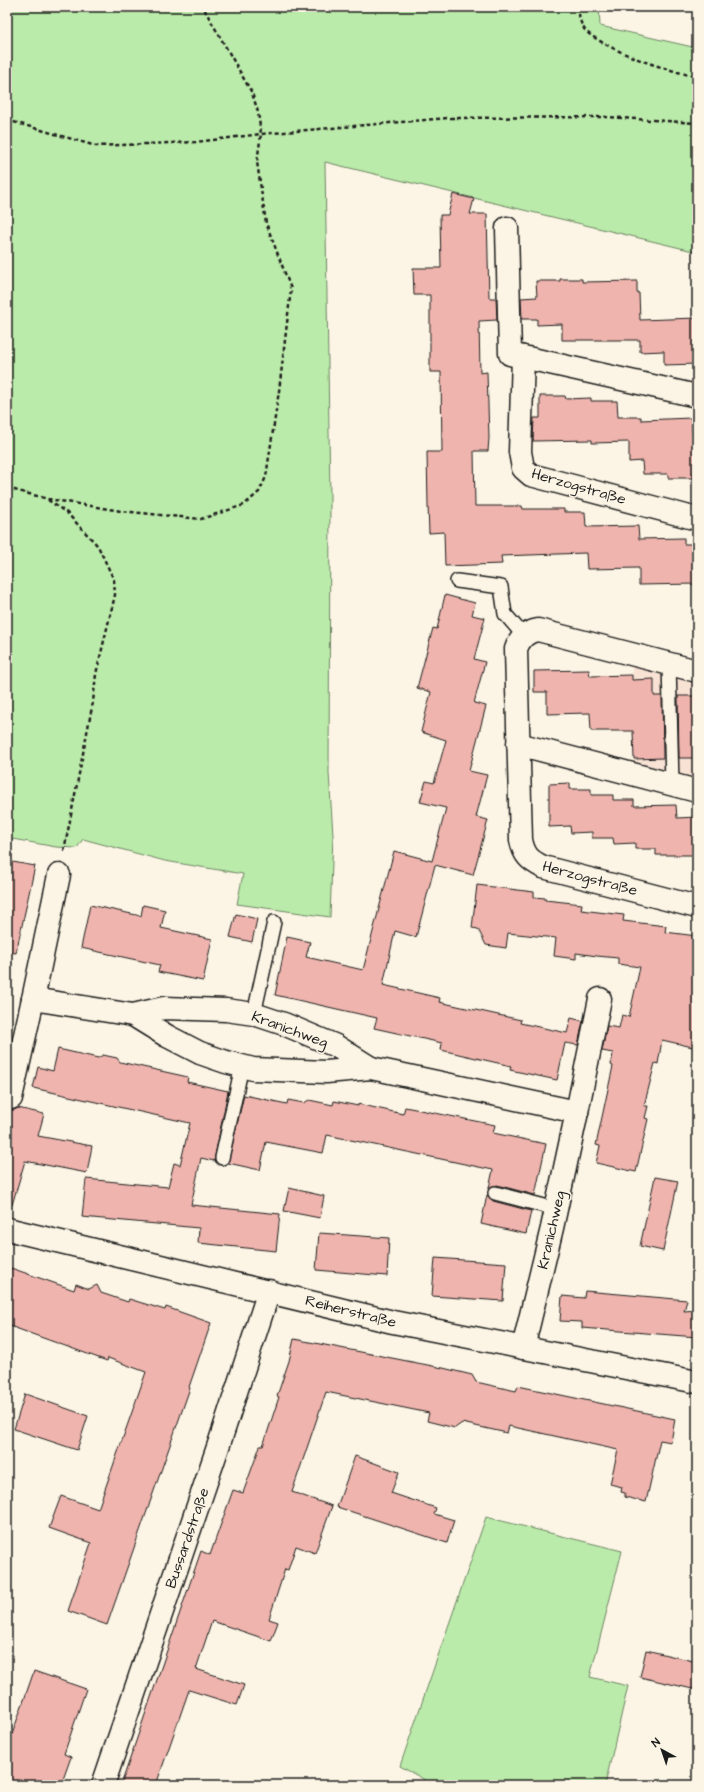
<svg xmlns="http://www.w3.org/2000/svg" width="704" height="1792" viewBox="0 0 704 1792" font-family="'Architects Daughter',sans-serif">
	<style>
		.built { fill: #f8e2d4 }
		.green { fill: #bbebaa; stroke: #6c8463 }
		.building { fill: #efb4ad; stroke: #1c1c1c }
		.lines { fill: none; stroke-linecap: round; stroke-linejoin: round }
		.lane-casing { stroke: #1c1c1c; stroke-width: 16 }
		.street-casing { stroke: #1c1c1c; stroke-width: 25 }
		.path { stroke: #1c1c1c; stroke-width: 2.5; stroke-dasharray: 4 3; stroke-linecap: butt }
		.lane { stroke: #fcf5e5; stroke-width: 13 }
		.street { stroke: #fcf5e5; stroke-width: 22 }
		.labels { text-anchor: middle; stroke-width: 3; stroke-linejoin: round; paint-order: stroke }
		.street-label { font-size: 15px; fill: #1c1c1c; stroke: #fcf5e5 }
	</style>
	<rect width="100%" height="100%" fill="#fcf5e5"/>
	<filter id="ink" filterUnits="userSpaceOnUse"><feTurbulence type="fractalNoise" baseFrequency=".025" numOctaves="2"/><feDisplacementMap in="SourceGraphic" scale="8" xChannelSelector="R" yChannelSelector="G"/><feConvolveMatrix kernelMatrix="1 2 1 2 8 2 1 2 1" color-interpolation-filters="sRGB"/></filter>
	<g filter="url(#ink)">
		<path class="built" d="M 632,665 L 697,682 L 697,780 L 634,764 Z"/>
		<g class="green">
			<path d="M 7,7 L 599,7 L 600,26 L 697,48 L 697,252 L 325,162 L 330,497 L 329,773 L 333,835 L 330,917 L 237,904 L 243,874 L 165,861 L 83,839 L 77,848 L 56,847 L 7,838 Z"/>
			<path d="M 486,1517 L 622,1551 L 590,1677 L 628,1686 L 605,1785 L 434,1785 L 400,1766 Z"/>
		</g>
		<g class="building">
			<path d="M 453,194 L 474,199 L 470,214 L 487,214 L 489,298 L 496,298 L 497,320 L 479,321 L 480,373 L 487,372 L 489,438 L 488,451 L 474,451 L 475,506 L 522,506 L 523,509 L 564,509 L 564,512 L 585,512 L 586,527 L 638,526 L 639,539 L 684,538 L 684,544 L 697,544 L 697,584 L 639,585 L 639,568 L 587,569 L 586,553 L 501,556 L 502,564 L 445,566 L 444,532 L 429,533 L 428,506 L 427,452 L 442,452 L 441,372 L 430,372 L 430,295 L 414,295 L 413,268 L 441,268 L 440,215 L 448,215 Z"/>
			<path d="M 560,279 L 582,279 L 582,282 L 637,281 L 637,293 L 639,293 L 640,320 L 697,318 L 697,364 L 664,365 L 664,351 L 640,352 L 640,340 L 562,340 L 562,324 L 537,325 L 537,319 L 522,319 L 521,298 L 537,297 L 536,281 L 560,281 Z"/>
			<path d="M 540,396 L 565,396 L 566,399 L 591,398 L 591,401 L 617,401 L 618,417 L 641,417 L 641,420 L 692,418 L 692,432 L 697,432 L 697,473 L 693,473 L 693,478 L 668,478 L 668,474 L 643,474 L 642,461 L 629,462 L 629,442 L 592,443 L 592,440 L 533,441 L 534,418 L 540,418 Z"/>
			<path d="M 445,595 L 475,603 L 472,615 L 485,618 L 474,659 L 485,662 L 474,703 L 486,706 L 469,771 L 487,775 L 476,817 L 488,820 L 473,875 L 435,865 L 416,937 L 395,931 L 383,985 L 440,998 L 439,1002 L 521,1020 L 520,1023 L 567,1033 L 571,1018 L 583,1021 L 578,1045 L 565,1043 L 557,1080 L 510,1070 L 511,1066 L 441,1050 L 442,1043 L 374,1028 L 377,1018 L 275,995 L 287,937 L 310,942 L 306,957 L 363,970 L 394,851 L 432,861 L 446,808 L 420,802 L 426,781 L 434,783 L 446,740 L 421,732 L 431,692 L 417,688 L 433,628 L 437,629 Z"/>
			<path d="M 589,670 L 590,676 L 632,675 L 632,680 L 654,679 L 654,696 L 662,696 L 663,758 L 634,759 L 633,731 L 591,731 L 590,713 L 547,714 L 547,692 L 534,692 L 534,671 Z"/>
			<path d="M 678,696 L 697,696 L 697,758 L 679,758 Z"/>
			<path d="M 570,783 L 570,789 L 591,789 L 591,795 L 613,795 L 613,800 L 634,800 L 634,806 L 676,805 L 677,818 L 697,817 L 697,855 L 656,855 L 656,849 L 635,849 L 635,843 L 614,844 L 613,838 L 592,838 L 592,832 L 571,833 L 570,826 L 549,827 L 549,784 Z"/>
			<path d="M 7,861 L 35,866 L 16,953 L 7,952 Z"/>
			<path d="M 477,885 L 534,892 L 534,897 L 545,898 L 545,900 L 582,904 L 581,910 L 624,915 L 623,921 L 666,926 L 665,932 L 697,936 L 697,1048 L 662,1040 L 658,1064 L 655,1063 L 644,1106 L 648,1106 L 645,1118 L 648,1119 L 636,1172 L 596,1163 L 600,1146 L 596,1145 L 613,1066 L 611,1065 L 613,1053 L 602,1051 L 607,1026 L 619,1028 L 622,1015 L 629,1017 L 640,967 L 618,964 L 618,958 L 597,956 L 576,953 L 576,959 L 554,956 L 556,938 L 508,933 L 506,948 L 486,945 L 478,929 L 472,928 Z"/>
			<path d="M 90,905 L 141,916 L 143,905 L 165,910 L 161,928 L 212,939 L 203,981 L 158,972 L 160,965 L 81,948 Z"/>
			<path d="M 236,914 L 257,919 L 252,942 L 230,937 Z"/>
			<path d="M 58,1049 L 98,1058 L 103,1055 L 117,1058 L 120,1062 L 188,1077 L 187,1082 L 228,1091 L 214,1161 L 201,1158 L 191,1205 L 280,1214 L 276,1251 L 198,1243 L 199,1228 L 82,1217 L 86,1179 L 168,1187 L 174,1163 L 180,1165 L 190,1123 L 33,1088 L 38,1067 L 53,1071 Z"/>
			<path d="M 244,1095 L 287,1104 L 288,1100 L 304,1103 L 309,1100 L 333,1105 L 334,1101 L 358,1106 L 358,1104 L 403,1114 L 405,1107 L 495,1125 L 493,1133 L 546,1144 L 535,1195 L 497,1185 L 489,1188 L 493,1170 L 327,1135 L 323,1153 L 266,1142 L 260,1170 L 228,1163 Z"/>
			<path d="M 18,1108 L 44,1114 L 38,1136 L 92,1146 L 87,1173 L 25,1161 L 12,1205 L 7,1204 L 7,1110 L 14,1110 Z"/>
			<path d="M 655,1177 L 678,1181 L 663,1251 L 640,1246 Z"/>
			<path d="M 289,1188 L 324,1196 L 320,1218 L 284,1211 Z"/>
			<path d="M 487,1195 L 493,1201 L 531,1211 L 526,1234 L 481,1224 Z"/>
			<path d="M 319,1233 L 389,1238 L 387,1276 L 316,1270 Z"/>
			<path d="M 435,1258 L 506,1263 L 503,1301 L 432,1296 Z"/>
			<path d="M 11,1268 L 74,1290 L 76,1284 L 89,1289 L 97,1285 L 101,1293 L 128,1302 L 129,1299 L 165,1310 L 166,1307 L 211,1323 L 189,1387 L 190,1388 L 107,1625 L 68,1611 L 91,1543 L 49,1528 L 61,1496 L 98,1509 L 146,1372 L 108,1358 L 107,1361 L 7,1325 L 7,1280 Z"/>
			<path d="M 585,1291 L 687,1300 L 684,1311 L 697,1310 L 697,1337 L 582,1328 L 582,1322 L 560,1321 L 562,1296 L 584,1298 Z"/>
			<path d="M 294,1339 L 443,1368 L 472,1375 L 476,1382 L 516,1391 L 518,1386 L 675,1419 L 671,1442 L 660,1440 L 646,1502 L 625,1497 L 625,1493 L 621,1492 L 622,1487 L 610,1484 L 618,1450 L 509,1426 L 507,1433 L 462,1423 L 455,1428 L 427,1421 L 429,1413 L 326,1392 L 292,1492 L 332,1506 L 315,1553 L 296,1546 L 288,1570 L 285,1569 L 269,1619 L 278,1622 L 271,1641 L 212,1621 L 196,1669 L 244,1685 L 237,1705 L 189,1690 L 156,1785 L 121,1785 L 201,1551 L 210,1555 L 233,1490 L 243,1493 L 260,1446 L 263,1446 L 279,1397 L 277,1396 L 289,1361 Z"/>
			<path d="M 25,1394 L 88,1416 L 77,1450 L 14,1429 Z"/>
			<path d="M 355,1456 L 399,1472 L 391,1493 L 436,1508 L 434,1514 L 454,1520 L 447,1543 L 337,1507 Z"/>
			<path d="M 646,1650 L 697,1662 L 697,1690 L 640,1677 Z"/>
			<path d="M 34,1671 L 86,1689 L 64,1754 L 71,1757 L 61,1785 L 7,1785 L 7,1749 Z"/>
		</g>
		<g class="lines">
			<defs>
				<g id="lane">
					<path d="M 457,581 L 501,587 L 505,614 L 524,636"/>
					<path d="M 669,664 L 672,784"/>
					<path d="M 254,1014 L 274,922"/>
					<path d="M 222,1158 L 242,1066"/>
					<path d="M 495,1193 L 556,1209"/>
				</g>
				<g id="street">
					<path d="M 507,228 L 510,354 L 523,357 L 520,452 L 523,468 L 531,475 L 697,519"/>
					<path d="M 523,357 L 697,396"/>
					<path d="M 697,671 L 538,630 C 526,632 520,638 516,649 L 521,840 C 524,855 529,860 543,867 L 697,907"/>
					<path d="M 518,744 L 697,791"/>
					<path d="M 59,875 L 33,999 L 133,1015 L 164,1008 L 226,1010 L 254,1014 L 284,1024 L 336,1046 L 371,1068"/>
					<path d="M 133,1015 L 167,1036 L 200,1053 L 226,1062 L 253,1069 L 326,1072 L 371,1068 L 577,1112 L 600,999"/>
					<path d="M 11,1098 L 33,999"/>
					<path d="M 7,1229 L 393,1322 L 697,1382"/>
					<path d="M 523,1348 L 552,1228 L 577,1112"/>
					<path d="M 103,1785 L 220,1441 L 269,1291"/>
				</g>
			</defs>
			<use href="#lane" class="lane-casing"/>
			<use href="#street" class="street-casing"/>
			<g class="path">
				<path d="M 578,7 C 579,15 580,24 585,30 C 590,36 599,40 605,44 C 635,60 665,69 697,77"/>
				<path d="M 7,120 L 96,146 L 196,142 L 261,134 L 448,118 L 606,117 L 697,123"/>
				<path d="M 7,488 L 48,499 L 121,511 L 201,519 L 244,505 L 259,492 L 266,477 L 279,391 L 291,289 L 266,223 L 257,162 L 261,134 L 258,112 L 252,93 L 203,7"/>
				<path d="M 48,500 L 67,513 L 98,546 L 114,580 L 115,595 L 96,674 L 93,702 L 64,851"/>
			</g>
			<use href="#lane" class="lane"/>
			<use href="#street" class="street"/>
		</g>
	</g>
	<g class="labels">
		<g class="street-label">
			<text transform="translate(579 486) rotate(16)" y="5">Herzogstraße</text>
			<text transform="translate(590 878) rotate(15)" y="5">Herzogstraße</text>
			<text transform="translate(290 1029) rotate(20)" y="5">Kranichweg</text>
			<text transform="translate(551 1230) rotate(-77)" y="5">Kranichweg</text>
			<text transform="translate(351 1311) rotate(14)" y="5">Reiherstraße</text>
			<text transform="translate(187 1538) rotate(-71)" y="5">Bussardstraße</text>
		</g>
	</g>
	<rect width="704" height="1792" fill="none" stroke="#fcf5e5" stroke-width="24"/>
	<rect x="12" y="12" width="680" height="1768" fill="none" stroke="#1c1c1c" stroke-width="1.5" filter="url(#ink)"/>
	<g transform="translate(662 1750) rotate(320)" stroke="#fcf5e5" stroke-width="3" paint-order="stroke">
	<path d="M0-3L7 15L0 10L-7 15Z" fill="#1c1c1c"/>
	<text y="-6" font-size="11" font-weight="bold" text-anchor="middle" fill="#1c1c1c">N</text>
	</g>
</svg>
